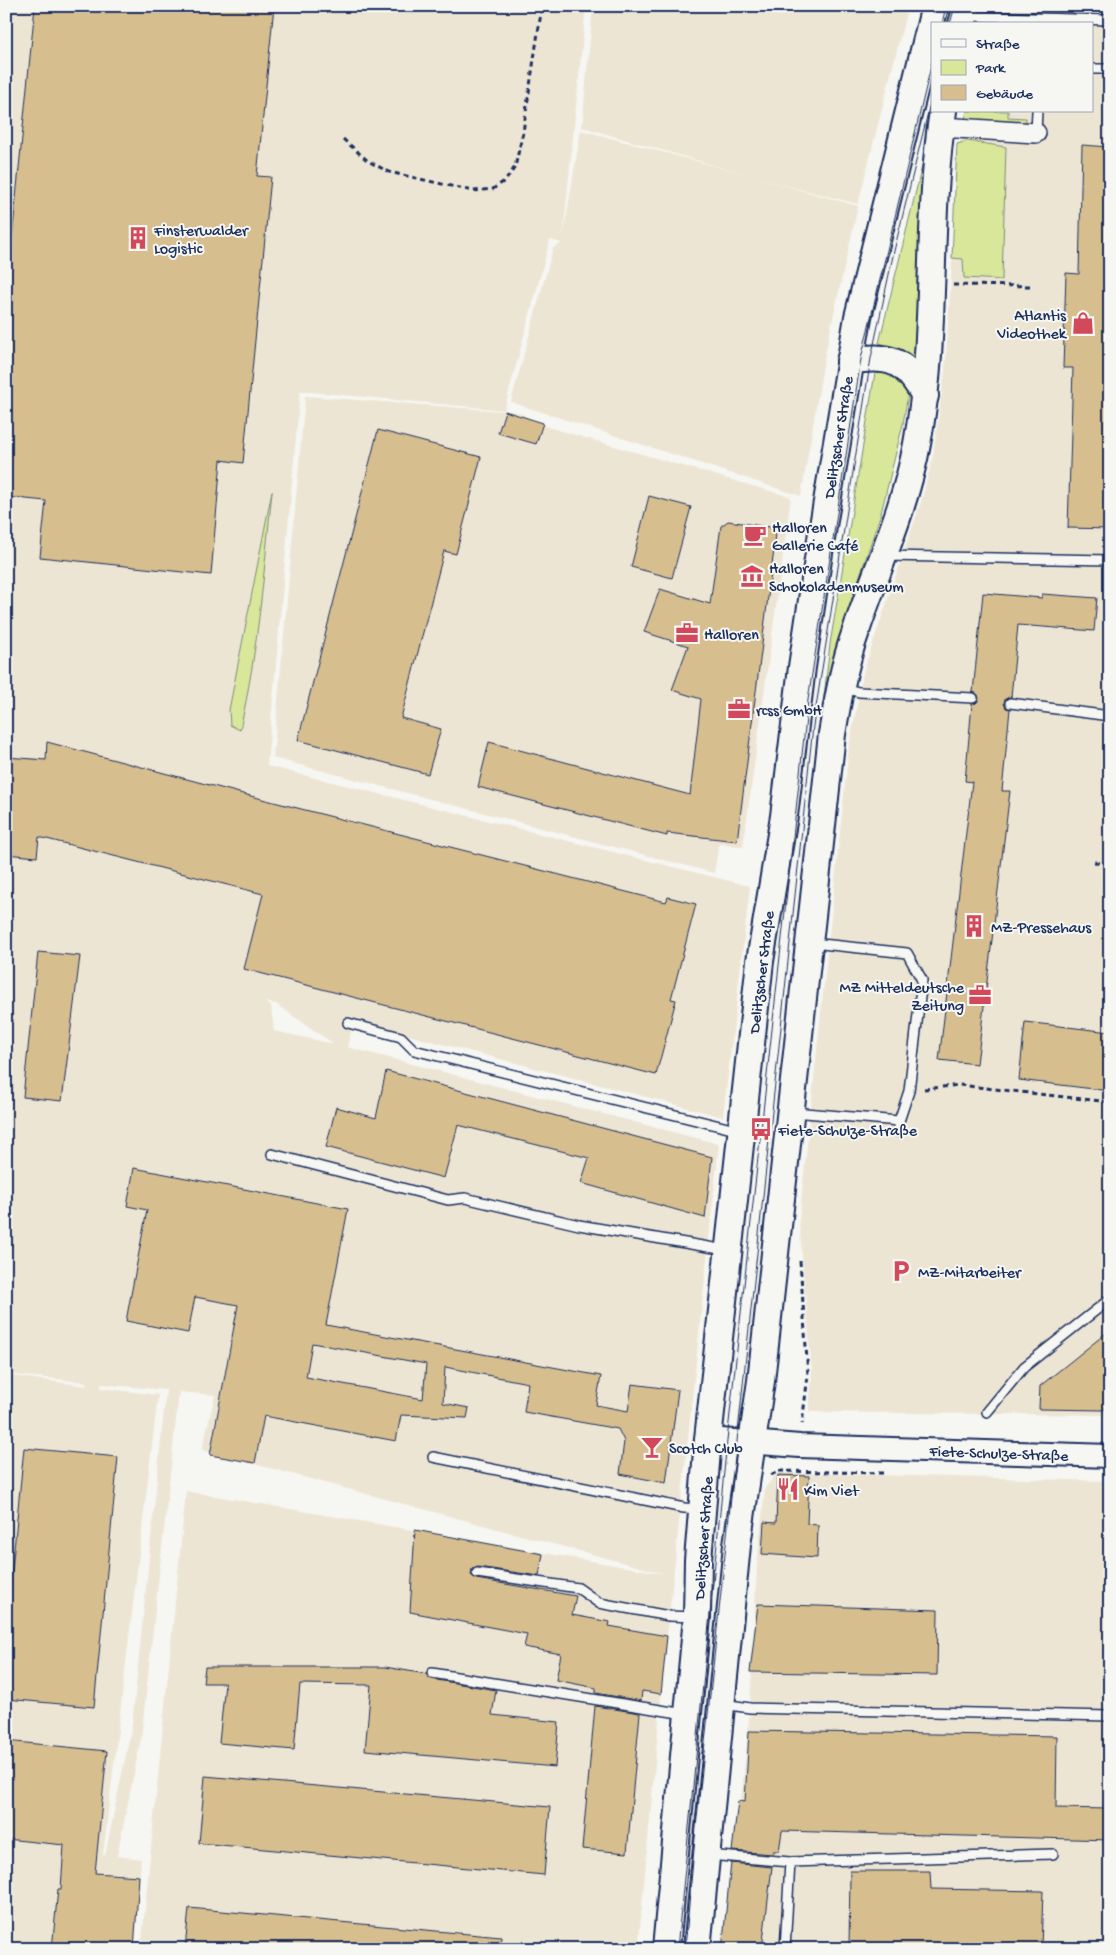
<svg xmlns="http://www.w3.org/2000/svg" width="1116" height="1955" viewBox="0 0 1116 1955" font-family="'Gochi Hand',sans-serif">
	<style>
		.built { fill: #ede5d4; fill-rule: evenodd }
		.green { fill: #d9e79a; stroke: #7a8b7c }
		.building { fill: #d7be8e; stroke: #1b2f5e; fill-rule: evenodd }
		.lines { fill: none; stroke-linecap: round; stroke-linejoin: round }
		.service-casing { stroke: #1b2f5e; stroke-width: 12 }
		.minor-casing { stroke: #1b2f5e; stroke-width: 22 }
		.tertiary-casing { stroke: #1b2f5e; stroke-width: 26 }
		.secondary-casing { stroke: #1b2f5e; stroke-width: 30 }
		.path { stroke: #1b2f5e; stroke-width: 3; stroke-dasharray: 5 4; stroke-linecap: butt }
		.service { stroke: #f6f6f2; stroke-width: 9 }
		.minor { stroke: #f6f6f2; stroke-width: 19 }
		.tertiary { stroke: #f6f6f2; stroke-width: 22 }
		.secondary { stroke: #f6f6f2; stroke-width: 26 }
		.tram { stroke: #1b2f5e; stroke-width: 1 }
		.labels { text-anchor: middle; stroke-width: 4; stroke-linejoin: round; paint-order: stroke }
		.poi-label { font-size: 16px; fill: #1b2f5e; stroke: #f6f6f2; text-anchor: start }
		.street-label { font-size: 16px; fill: #1b2f5e; stroke: #f6f6f2 }
	</style>
	<rect width="100%" height="100%" fill="#f6f6f2"/>
	<filter id="ink" filterUnits="userSpaceOnUse"><feTurbulence type="fractalNoise" baseFrequency=".02" numOctaves="2"/><feDisplacementMap in="SourceGraphic" scale="10" xChannelSelector="R" yChannelSelector="G"/><feConvolveMatrix kernelMatrix="1 2 1 2 8 2 1 2 1" color-interpolation-filters="sRGB"/></filter>
	<g filter="url(#ink)">
		<g class="built">
			<path d="M 6,6 L 586,6 L 563,237 L 581,130 L 744,174 L 582,127 L 593,6 L 908,6 L 858,204 L 760,179 L 858,206 L 825,354 L 801,496 L 511,402 L 553,248 L 562,243 L 550,240 L 504,410 L 300,391 L 267,766 L 750,886 L 723,1117 L 354,1021 L 347,1047 L 719,1144 L 665,1655 L 638,1949 L 141,1949 L 186,1491 L 666,1574 L 202,1450 L 215,1395 L 179,1392 L 141,1739 L 117,1856 L 141,1859 L 135,1949 L 6,1949 L 6,1375 L 86,1386 L 86,1382 L 6,1374 ZM 265,1002 L 276,1004 L 334,1044 L 274,1031 L 271,1006 ZM 101,1384 L 166,1390 L 132,1725 L 105,1856 L 103,1855 L 158,1395 L 101,1388 Z"/>
			<path d="M 992,6 L 1110,6 L 1110,1415 L 809,1412 L 812,1372 L 799,1221 L 849,747 L 864,669 L 922,499 L 933,456 L 945,371 L 960,140 L 966,111 L 1092,111 L 1092,24 L 987,24 Z"/>
			<path d="M 305,396 L 517,412 L 548,427 L 791,497 L 743,847 L 719,843 L 714,873 L 273,758 Z"/>
			<path d="M 796,1473 L 1110,1481 L 1110,1949 L 727,1949 L 750,1708 L 757,1565 L 765,1488 L 776,1474 Z"/>
		</g>
		<g class="green">
			<path d="M 967,111 L 1008,111 L 1008,117 L 1026,118 L 1026,125 L 965,120 Z"/>
			<path d="M 930,133 L 915,359 L 894,347 L 879,343 Z"/>
			<path d="M 968,141 L 1006,147 L 1002,280 L 964,278 L 963,259 L 952,258 L 957,144 Z"/>
			<path d="M 875,373 L 899,375 L 908,395 L 903,424 L 881,513 L 838,641 L 796,942 L 830,644 Z"/>
			<path d="M 272,491 C 264,572 258,651 240,730 L 230,725 L 229,710 Z"/>
		</g>
		<g class="building">
			<path d="M 35,6 L 274,6 L 257,176 L 271,177 L 243,463 L 221,460 L 211,575 L 40,557 L 46,501 L 6,497 L 6,299 Z"/>
			<path d="M 1082,145 L 1110,147 L 1110,529 L 1068,528 L 1073,368 L 1063,368 L 1066,273 L 1079,274 Z"/>
			<path d="M 505,411 L 543,423 L 536,444 L 498,433 Z"/>
			<path d="M 378,430 L 481,457 L 456,554 L 444,551 L 401,718 L 441,729 L 428,774 L 298,740 Z"/>
			<path d="M 649,496 L 691,507 L 672,578 L 631,567 Z"/>
			<path d="M 728,521 L 770,527 L 776,534 L 737,841 L 667,833 L 667,836 L 478,787 L 489,742 L 690,795 L 701,699 L 672,690 L 688,646 L 644,632 L 660,589 L 710,604 L 721,526 Z"/>
			<path d="M 983,593 L 1042,598 L 1042,594 L 1097,598 L 1094,631 L 1018,625 L 1011,697 L 1005,699 L 1004,703 L 1006,708 L 1010,709 L 1002,791 L 1010,791 L 977,1064 L 939,1060 L 972,782 L 965,781 L 972,704 L 976,703 L 979,699 L 978,695 L 973,692 Z"/>
			<path d="M 47,742 L 266,800 L 666,902 L 668,897 L 696,904 L 671,999 L 676,1000 L 656,1075 L 244,969 L 263,894 L 39,837 L 37,857 L 6,854 L 6,757 L 46,760 Z"/>
			<path d="M 38,952 L 80,956 L 62,1101 L 23,1097 Z"/>
			<path d="M 1025,1022 L 1110,1032 L 1110,1091 L 1019,1080 Z"/>
			<path d="M 386,1071 L 712,1157 L 705,1218 L 581,1183 L 589,1158 L 458,1125 L 444,1178 L 326,1147 L 336,1107 L 376,1118 Z"/>
			<path d="M 134,1168 L 348,1209 L 326,1325 L 601,1376 L 596,1405 L 628,1411 L 632,1384 L 678,1390 L 666,1483 L 620,1474 L 624,1441 L 618,1429 L 524,1412 L 528,1383 L 445,1367 L 443,1403 L 469,1408 L 467,1418 L 401,1415 L 396,1441 L 264,1416 L 255,1463 L 210,1455 L 238,1305 L 195,1297 L 188,1333 L 126,1321 L 147,1210 L 127,1206 ZM 312,1343 L 426,1364 L 423,1399 L 306,1377 Z"/>
			<path d="M 1110,1330 L 1110,1405 L 1103,1410 L 1039,1409 L 1040,1386 Z"/>
			<path d="M 24,1448 L 118,1457 L 94,1707 L 6,1699 L 6,1630 Z"/>
			<path d="M 778,1475 L 809,1476 L 807,1524 L 818,1525 L 817,1558 L 762,1554 L 764,1522 L 776,1523 Z"/>
			<path d="M 415,1530 L 543,1554 L 539,1576 L 478,1567 L 472,1569 L 471,1575 L 476,1579 L 576,1596 L 572,1615 L 610,1622 L 609,1626 L 667,1636 L 661,1694 L 642,1691 L 641,1701 L 596,1693 L 596,1688 L 556,1680 L 561,1654 L 524,1647 L 527,1634 L 410,1612 Z"/>
			<path d="M 758,1604 L 938,1610 L 937,1675 L 750,1672 Z"/>
			<path d="M 205,1667 L 385,1667 L 426,1674 L 431,1679 L 496,1690 L 492,1715 L 559,1722 L 555,1767 L 365,1750 L 371,1685 L 300,1684 L 294,1750 L 219,1743 L 225,1683 L 203,1683 Z"/>
			<path d="M 595,1706 L 640,1713 L 627,1853 L 582,1849 Z"/>
			<path d="M 749,1731 L 1057,1736 L 1056,1808 L 1110,1809 L 1110,1840 L 782,1831 L 779,1851 L 773,1851 L 773,1854 L 732,1851 L 738,1801 L 745,1802 Z"/>
			<path d="M 6,1741 L 107,1751 L 95,1873 L 139,1876 L 134,1949 L 52,1949 L 58,1889 L 61,1889 L 64,1845 L 6,1839 Z"/>
			<path d="M 205,1776 L 550,1807 L 544,1875 L 199,1843 Z"/>
			<path d="M 731,1863 L 772,1867 L 762,1949 L 722,1949 Z"/>
			<path d="M 850,1871 L 930,1871 L 931,1889 L 1043,1891 L 1041,1949 L 849,1949 Z"/>
			<path d="M 189,1908 L 501,1937 L 500,1949 L 185,1949 Z"/>
		</g>
		<g class="lines">
			<defs>
				<g id="service">
					<path d="M 967,16 L 1110,20"/>
					<path d="M 1092,69 L 1110,69"/>
					<path d="M 1036,133 L 1037,111"/>
					<path d="M 885,556 L 1110,560"/>
					<path d="M 843,688 L 859,692 L 973,698"/>
					<path d="M 1010,703 L 1110,716"/>
					<path d="M 812,943 L 907,953 L 922,980 L 909,1091 L 899,1121"/>
					<path d="M 348,1023 L 401,1037 L 414,1050 L 740,1131"/>
					<path d="M 793,1112 L 899,1121 L 899,1132"/>
					<path d="M 272,1154 L 448,1200 L 465,1198 L 579,1225 L 726,1250"/>
					<path d="M 987,1412 L 1024,1367 L 1110,1299"/>
					<path d="M 433,1457 L 684,1508 L 700,1509"/>
					<path d="M 477,1573 L 578,1588 L 599,1603 L 669,1616 L 694,1617"/>
					<path d="M 432,1673 L 685,1714"/>
					<path d="M 723,1704 L 750,1708 L 1110,1716"/>
					<path d="M 708,1855 L 790,1862 L 785,1949"/>
					<path d="M 790,1862 L 1053,1854"/>
				</g>
				<path id="minor" d="M 941,127 L 1036,133"/>
				<path id="tertiary" d="M 708,1439 L 800,1446 L 1110,1456"/>
				<g id="secondary">
					<path d="M 962,24 L 967,6"/>
					<path d="M 850,361 C 890,354 905,360 925,396"/>
					<path d="M 666,1949 L 697,1617 L 698,1560 L 708,1439 L 760,961 L 784,816 L 802,667 L 823,526 L 858,317 L 935,6"/>
					<path d="M 697,1949 L 737,1545 L 761,1381 L 832,734 C 838,699 844,664 856,631 C 877,568 905,509 917,444 C 938,334 926,221 943,111"/>
				</g>
			</defs>
			<use href="#service" class="service-casing"/>
			<use href="#minor" class="minor-casing"/>
			<use href="#tertiary" class="tertiary-casing"/>
			<use href="#secondary" class="secondary-casing"/>
			<g class="path">
				<path d="M 343,139 L 368,161 L 389,172 L 473,191 L 493,189 L 506,180 L 515,167 L 523,132 L 542,6"/>
				<path d="M 953,285 L 1033,286"/>
				<path d="M 1094,862 L 1110,864"/>
				<path d="M 924,1089 L 959,1085 L 1110,1102"/>
				<path d="M 800,1261 L 808,1375 L 802,1424"/>
				<path d="M 771,1475 L 779,1471 L 884,1473"/>
			</g>
			<use href="#service" class="service"/>
			<use href="#minor" class="minor"/>
			<use href="#tertiary" class="tertiary"/>
			<use href="#secondary" class="secondary"/>
			<g class="tram">
				<path d="M 942,24 L 946,6"/>
				<path d="M 950,24 L 955,6"/>
				<path d="M 677,1949 L 727,1441 L 808,700 L 861,359 L 932,62"/>
				<path d="M 685,1949 L 696,1827 L 813,726 L 871,358 L 894,251 L 932,96"/>
			</g>
		</g>
	</g>
	<defs>
		<symbol id="building-bare" viewBox="-9 -9 18 18"><path d="M-4-6H4V6H1V3H-1V6H-4ZM-2.5-4.3h1.7v1.8h-1.7ZM.8-4.3h1.7v1.8H.8ZM-2.5-1h1.7V.8h-1.7ZM.8-1h1.7V.8H.8Z" fill="#d1495b" stroke="#f6f6f2" stroke-width="2.5" paint-order="stroke"/></symbol>
		<symbol id="shop-bare" viewBox="-9 -9 18 18"><path d="M-5-2.5h2.3a2.7 3.5 0 0 1 5.4 0H5L5.5 6h-11ZM-1.5-2.5h3a1.5 2.3 0 0 0-3 0Z" fill="#d1495b" stroke="#f6f6f2" stroke-width="2.5" paint-order="stroke"/></symbol>
		<symbol id="cafe-bare" viewBox="-9 -9 18 18"><path d="M-5.5-4.5H6V0H3Q3 3.5 0 3.5H-2.5Q-5.5 3.5-5.5 0ZM3-3.2v2h1.7v-2ZM-6 4.5H4V6H-6Z" fill="#d1495b" stroke="#f6f6f2" stroke-width="2.5" paint-order="stroke"/></symbol>
		<symbol id="museum-bare" viewBox="-9 -9 18 18"><path d="M0-6L6-3V-2H-6V-3ZM-5-1h2V3h-2ZM-1-1h2V3h-2ZM3-1h2V3H3ZM-6 4H6V6H-6Z" fill="#d1495b" stroke="#f6f6f2" stroke-width="2.5" paint-order="stroke"/></symbol>
		<symbol id="office-bare" viewBox="-9 -9 18 18"><path d="M-6-3h4V-5.5h4V-3h4V5H-6ZM-1-4.5V-3h2v-1.5ZM-6 0V1H6V0Z" fill="#d1495b" stroke="#f6f6f2" stroke-width="2.5" paint-order="stroke"/></symbol>
		<symbol id="bus-bare" viewBox="-9 -9 18 18"><path d="M-5-6H5V4H4V6H2V4H-2V6H-4V4H-5ZM-3.5-4V0h7V-4ZM-3.5 1.2v1.5H-2V1.2ZM2 1.2v1.5H3.5V1.2Z" fill="#d1495b" stroke="#f6f6f2" stroke-width="2.5" paint-order="stroke"/></symbol>
		<symbol id="parking-bare" viewBox="-9 -9 18 18"><path d="M-3.5-5.5H1a3.5 3.5 0 0 1 0 7H-1V5.5H-3.5ZM-1-3.4V-.6H.8a1.4 1.4 0 0 0 0-2.8Z" fill="#d1495b" stroke="#f6f6f2" stroke-width="2.5" paint-order="stroke"/></symbol>
		<symbol id="bar-bare" viewBox="-9 -9 18 18"><path d="M-6-5H6L.8 .8V4.5H3.5V6h-7V4.5H-.8V.8Z" fill="#d1495b" stroke="#f6f6f2" stroke-width="2.5" paint-order="stroke"/></symbol>
		<symbol id="restaurant-bare" viewBox="-9 -9 18 18"><path d="M-5-6h1v4h1v-4h1v4h1v-4h1v5L-1.5 .5V6h-2V.5L-5-1ZM5-6V6H3V1.5H1.5Q1.5-4 5-6Z" fill="#d1495b" stroke="#f6f6f2" stroke-width="2.5" paint-order="stroke"/></symbol>
	</defs>
	<g fill-rule="evenodd">
		<use href="#building-bare" x="122" y="222" width="32" height="32"/>
		<use href="#shop-bare" x="1067" y="307" width="32" height="32"/>
		<use href="#cafe-bare" x="739" y="519" width="32" height="32"/>
		<use href="#museum-bare" x="736" y="560" width="32" height="32"/>
		<use href="#office-bare" x="671" y="617" width="32" height="32"/>
		<use href="#office-bare" x="723" y="693" width="32" height="32"/>
		<use href="#building-bare" x="958" y="910" width="32" height="32"/>
		<use href="#office-bare" x="964" y="979" width="32" height="32"/>
		<use href="#bus-bare" x="745" y="1113" width="32" height="32"/>
		<use href="#parking-bare" x="885" y="1255" width="32" height="32"/>
		<use href="#bar-bare" x="636" y="1431" width="32" height="32"/>
		<use href="#restaurant-bare" x="772" y="1473" width="32" height="32"/>
	</g>
	<g class="labels">
		<g class="poi-label">
			<text x="154" y="235">Finsterwalder<tspan x="154" dy="18">Logistic</tspan></text>
			<text x="1066" y="320" text-anchor="end">Atlantis<tspan x="1066" dy="18">Videothek</tspan></text>
			<text x="772" y="532">Halloren<tspan x="772" dy="18">Gallerie Café</tspan></text>
			<text x="769" y="573">Halloren<tspan x="769" dy="18">Schokoladenmuseum</tspan></text>
			<text x="704" y="639">Halloren</text>
			<text x="756" y="715">rcss GmbH</text>
			<text x="991" y="932">MZ-Pressehaus</text>
			<text x="964" y="992" text-anchor="end">MZ Mitteldeutsche<tspan x="964" dy="18">Zeitung</tspan></text>
			<text x="778" y="1135">Fiete-Schulze-Straße</text>
			<text x="918" y="1277">MZ-Mitarbeiter</text>
			<text x="669" y="1453">Scotch Club</text>
			<text x="804" y="1495">Kim Viet</text>
		</g>
		<g class="street-label">
			<text transform="translate(837 437) rotate(-81)" y="6">Delitzscher Straße</text>
			<text transform="translate(760 972) rotate(-83)" y="6">Delitzscher Straße</text>
			<text transform="translate(999 1452) rotate(2)" y="6">Fiete-Schulze-Straße</text>
			<text transform="translate(702 1538) rotate(-86)" y="6">Delitzscher Straße</text>
		</g>
	</g>
	<rect width="1116" height="1955" fill="none" stroke="#f6f6f2" stroke-width="25"/>
	<rect x="12" y="12" width="1091" height="1930" fill="none" stroke="#1b2f5e" stroke-width="2" filter="url(#ink)"/>
	<rect x="931" y="22" width="162" height="90" fill="#f6f6f2" stroke="#9ea6b7"/>
	<rect x="941" y="39" width="25" height="8" fill="#f6f6f2" stroke="#9ea6b7"/>
	<text x="976" y="48" font-size="15" fill="#1b2f5e">Straße</text>
	<rect x="941" y="60" width="25" height="15" fill="#d9e79a" stroke="#9ea6b7"/>
	<text x="976" y="72" font-size="15" fill="#1b2f5e">Park</text>
	<rect x="941" y="85" width="25" height="15" fill="#d7be8e" stroke="#9ea6b7"/>
	<text x="976" y="98" font-size="15" fill="#1b2f5e">Gebäude</text>
</svg>
